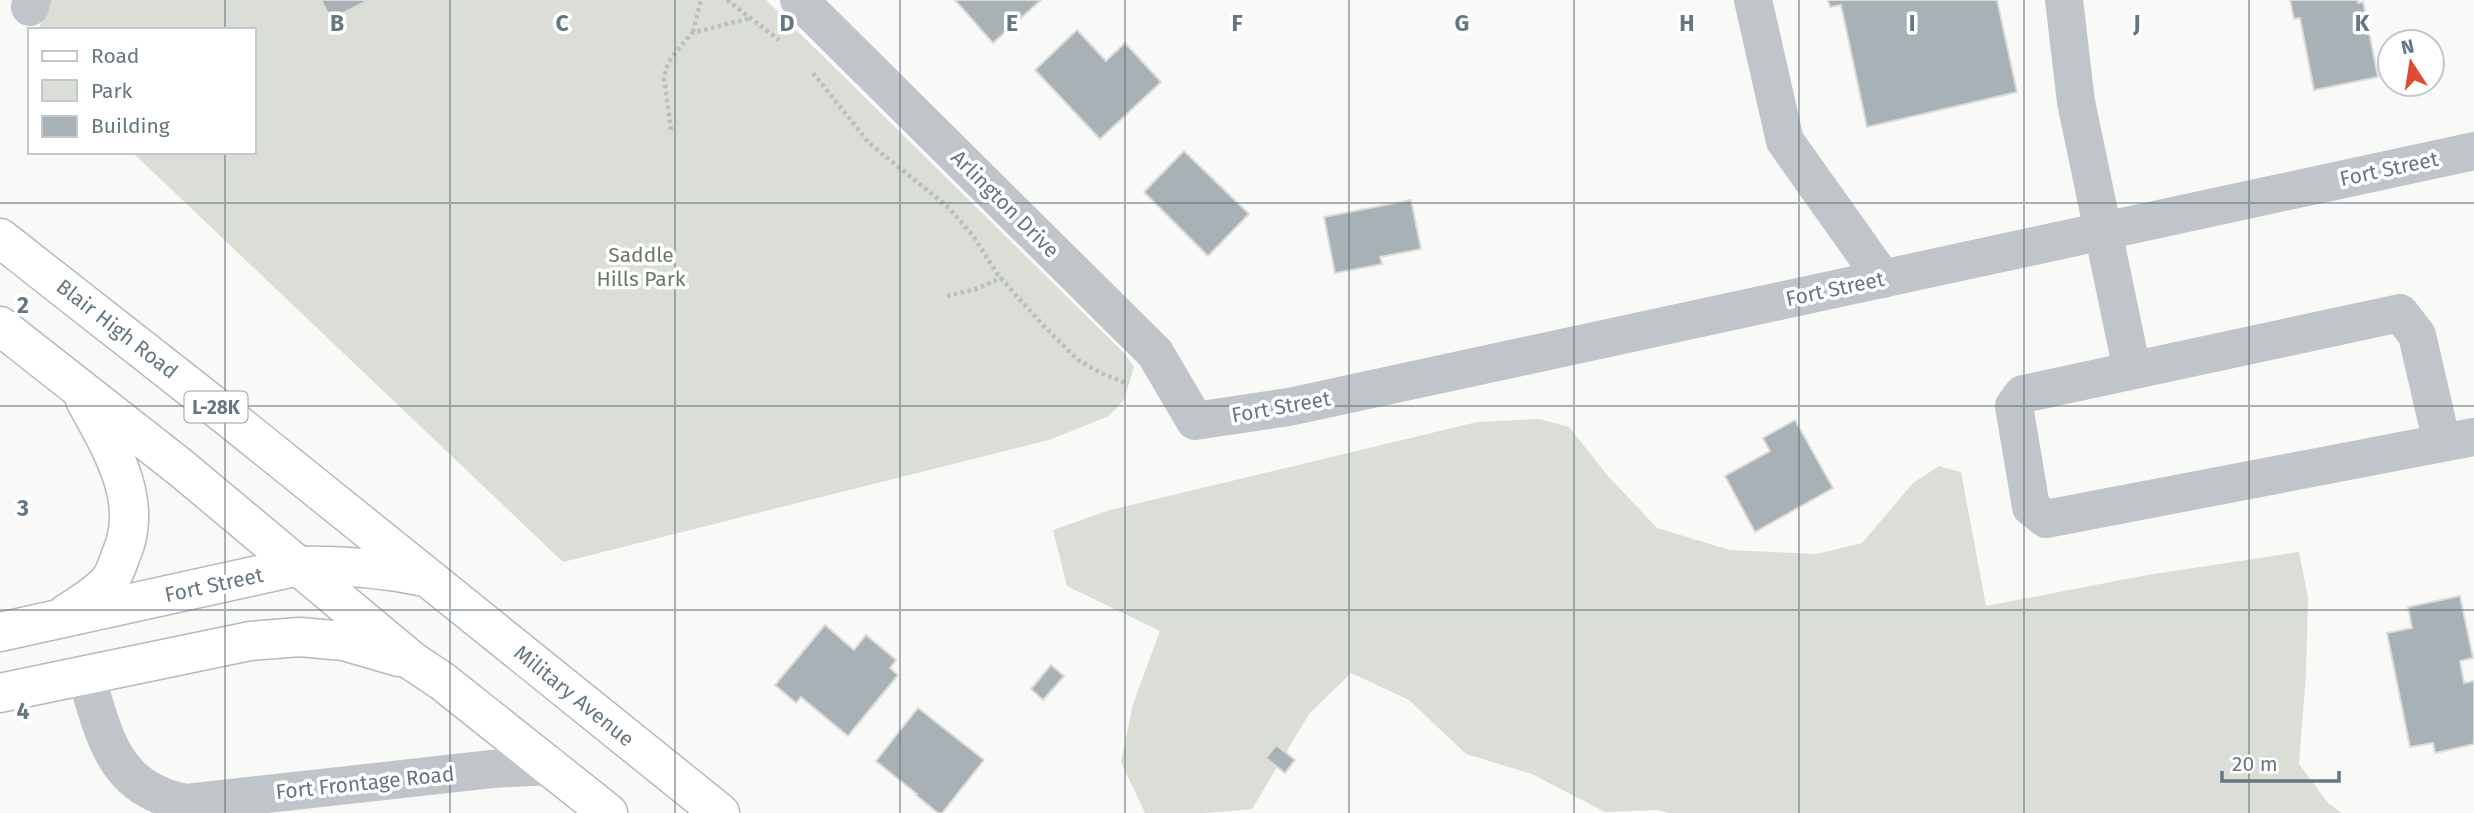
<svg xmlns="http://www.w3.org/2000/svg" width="2474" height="813" viewBox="0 0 2474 813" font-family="'Fira Sans',sans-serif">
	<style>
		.green { fill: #daded6 }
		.building { fill: #a7b1b6; stroke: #dbdbd9; stroke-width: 2 }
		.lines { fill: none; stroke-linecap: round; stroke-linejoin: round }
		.major-casing { stroke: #b4babd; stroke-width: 41 }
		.path { stroke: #bbbec1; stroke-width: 4.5; stroke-dasharray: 3.5 3.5; stroke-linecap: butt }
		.minor { stroke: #c0c5c9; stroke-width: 38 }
		.major { stroke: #fff; stroke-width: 38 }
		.grid { fill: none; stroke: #657781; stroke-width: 2; stroke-opacity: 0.55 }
		.labels { text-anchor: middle; stroke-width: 7; stroke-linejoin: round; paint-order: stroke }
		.shield { fill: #fff; stroke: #93a0a7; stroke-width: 2 }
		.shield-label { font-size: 19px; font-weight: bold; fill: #657781 }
		.street-label { font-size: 21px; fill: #657781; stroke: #fff }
		.park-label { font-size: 21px; fill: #6a7964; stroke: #fff }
		.grid-label { font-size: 23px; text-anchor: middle; font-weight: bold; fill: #657781; stroke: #fff; stroke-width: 7; stroke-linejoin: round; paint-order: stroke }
	</style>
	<rect width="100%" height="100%" fill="#f9f9f7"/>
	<g class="green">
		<path d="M 51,0 L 766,0 L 1125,354 L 1134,367 L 1124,400 L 1109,416 L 1049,440 L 563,562 L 132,152 L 254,152 L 254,30 L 38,30 Z"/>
		<path d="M 1539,419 L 1569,427 L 1608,476 L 1657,528 L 1730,550 L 1817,554 L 1862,543 L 1913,483 L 1939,466 L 1961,472 L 1986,606 L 2147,575 L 2299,552 L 2308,598 L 2306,673 L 2299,764 L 2328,803 L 2342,813 L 1669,813 L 1658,810 L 1605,812 L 1532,774 L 1466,754 L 1409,700 L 1351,673 L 1309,714 L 1252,809 L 1205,813 L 1145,813 L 1121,762 L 1133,704 L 1160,631 L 1067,586 L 1053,530 L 1110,510 L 1477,422 Z"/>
	</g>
	<g class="building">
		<path d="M 321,0 L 369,0 L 331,19 Z"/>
		<path d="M 955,0 L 1041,0 L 993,43 Z"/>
		<path d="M 1828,0 L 1997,0 L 2017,92 L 1867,127 L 1841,5 L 1830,7 Z"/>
		<path d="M 2290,0 L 2357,0 L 2358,3 L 2363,2 L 2378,77 L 2314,90 L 2300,18 L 2294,19 Z"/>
		<path d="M 1077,30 L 1106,61 L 1125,43 L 1161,82 L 1100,139 L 1035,70 Z"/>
		<path d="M 1184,151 L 1249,214 L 1208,256 L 1144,192 Z"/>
		<path d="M 1411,200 L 1421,249 L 1380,257 L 1382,264 L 1335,273 L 1324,217 Z"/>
		<path d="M 1795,420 L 1833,488 L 1755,532 L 1725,476 L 1770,451 L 1763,438 Z"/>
		<path d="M 2460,596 L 2473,658 L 2460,661 L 2464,683 L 2474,681 L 2474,744 L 2435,753 L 2433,743 L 2410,747 L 2387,633 L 2412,628 L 2408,607 Z"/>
		<path d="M 825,625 L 854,650 L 866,635 L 896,660 L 890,668 L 898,675 L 848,736 L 801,697 L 796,703 L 775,685 Z"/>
		<path d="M 1051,665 L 1064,676 L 1043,700 L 1031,689 Z"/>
		<path d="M 918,708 L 984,760 L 942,813 L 938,813 L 916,795 L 917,794 L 876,761 Z"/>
		<path d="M 1276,745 L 1295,760 L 1285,773 L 1266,758 Z"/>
	</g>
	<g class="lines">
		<defs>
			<g id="major">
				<path d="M 0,238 L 227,416 L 720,813"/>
				<path d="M 0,326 L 181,468 L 412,661 L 442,681 L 608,813"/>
				<path d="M 67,613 C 82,603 99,594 110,580 C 115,573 118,563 121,555 C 145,501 111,448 85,400"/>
				<path d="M 0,632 L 299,566 C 342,565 382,568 424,577"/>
				<path d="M 0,693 L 250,641 L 300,637 L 344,641 L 399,657"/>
			</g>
		</defs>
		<use href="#major" class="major-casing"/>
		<g class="path">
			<path d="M 727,0 L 779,40"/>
			<path d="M 693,32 L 701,0"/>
			<path d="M 813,73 L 869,143 L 949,208 L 974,237 L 998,275 L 1042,324 L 1078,360 L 1103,374 L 1126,383"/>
			<path d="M 671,130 L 664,78 L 666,69 L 671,58 L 692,33 L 751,18"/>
			<path d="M 947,296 L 976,289 L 1002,278"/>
		</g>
		<g class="minor">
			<path d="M 799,0 L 1155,353 L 1195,421 L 1289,407 L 2474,151"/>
			<path d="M 1753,0 L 1785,141 L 1883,279"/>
			<path d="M 2064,0 L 2076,102 L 2132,370"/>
			<path d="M 30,7 L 32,0"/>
			<path d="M 2442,443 L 2417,335 L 2400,313 L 2023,394 L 2014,406 L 2031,507 L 2046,519 L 2474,437"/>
			<path d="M 86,676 C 105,737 113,789 186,803 L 492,769 L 551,766"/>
		</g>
		<use href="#major" class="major"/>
	</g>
	<path class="grid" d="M 225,0 L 225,30M 450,0 L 450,813M 675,0 L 675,813M 900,0 L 900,813M 1125,0 L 1125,813M 1349,0 L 1349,813M 1574,0 L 1574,813M 1799,0 L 1799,813M 2024,0 L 2024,813M 2249,0 L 2249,813M 225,152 L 225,813M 0,203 L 2474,203M 0,406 L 2474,406M 0,610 L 2474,610"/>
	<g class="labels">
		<rect class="shield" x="184.5" y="391.5" width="63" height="31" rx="5"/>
		<g class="shield-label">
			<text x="216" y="414">L-28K</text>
		</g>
		<g class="street-label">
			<text transform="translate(2389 169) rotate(-12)" y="7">Fort Street</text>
			<text transform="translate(1005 204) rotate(45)" y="7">Arlington Drive</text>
			<text transform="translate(1835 289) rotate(-12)" y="7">Fort Street</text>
			<text transform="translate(117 329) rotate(38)" y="7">Blair High Road</text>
			<text transform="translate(1281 407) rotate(-10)" y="7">Fort Street</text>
			<text transform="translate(214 585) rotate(-12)" y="7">Fort Street</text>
			<text transform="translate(574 696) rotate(39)" y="7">Military Avenue</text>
			<text transform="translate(365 783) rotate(-6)" y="7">Fort Frontage Road</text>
		</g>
		<g class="park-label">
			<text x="641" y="262">Saddle<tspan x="641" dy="24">Hills Park</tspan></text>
		</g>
	</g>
	<g class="grid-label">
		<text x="337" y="31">B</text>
		<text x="562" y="31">C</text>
		<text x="787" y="31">D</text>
		<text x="1012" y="31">E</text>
		<text x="1237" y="31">F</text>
		<text x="1462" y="31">G</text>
		<text x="1687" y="31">H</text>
		<text x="1912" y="31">I</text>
		<text x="2137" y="31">J</text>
		<text x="2362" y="31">K</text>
		<text x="23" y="313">2</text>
		<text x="23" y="516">3</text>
		<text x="23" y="719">4</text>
	</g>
	<rect x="28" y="28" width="228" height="126" fill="#ffffff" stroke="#c1c9cd" stroke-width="2"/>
	<rect x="42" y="51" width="35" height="10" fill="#ffffff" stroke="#c1c9cd" stroke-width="2"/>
	<text x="91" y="63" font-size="21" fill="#657781">Road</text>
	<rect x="42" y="80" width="35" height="21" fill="#daded6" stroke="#c1c9cd" stroke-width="2"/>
	<text x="91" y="98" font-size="21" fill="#657781">Park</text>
	<rect x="42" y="116" width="35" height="21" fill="#a7b1b6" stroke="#c1c9cd" stroke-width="2"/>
	<text x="91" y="133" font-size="21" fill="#657781">Building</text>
	<g transform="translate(2411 63) rotate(348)"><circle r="33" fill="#ffffff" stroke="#c1c9cd" stroke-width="2"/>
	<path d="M0-5L12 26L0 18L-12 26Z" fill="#dd4c33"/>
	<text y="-10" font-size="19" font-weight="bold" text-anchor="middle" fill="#657781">N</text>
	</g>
	<path d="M2222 771v10h117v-10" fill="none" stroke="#657781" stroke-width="3.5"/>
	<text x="2232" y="771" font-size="21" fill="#657781" stroke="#ffffff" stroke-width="5" paint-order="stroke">20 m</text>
</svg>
